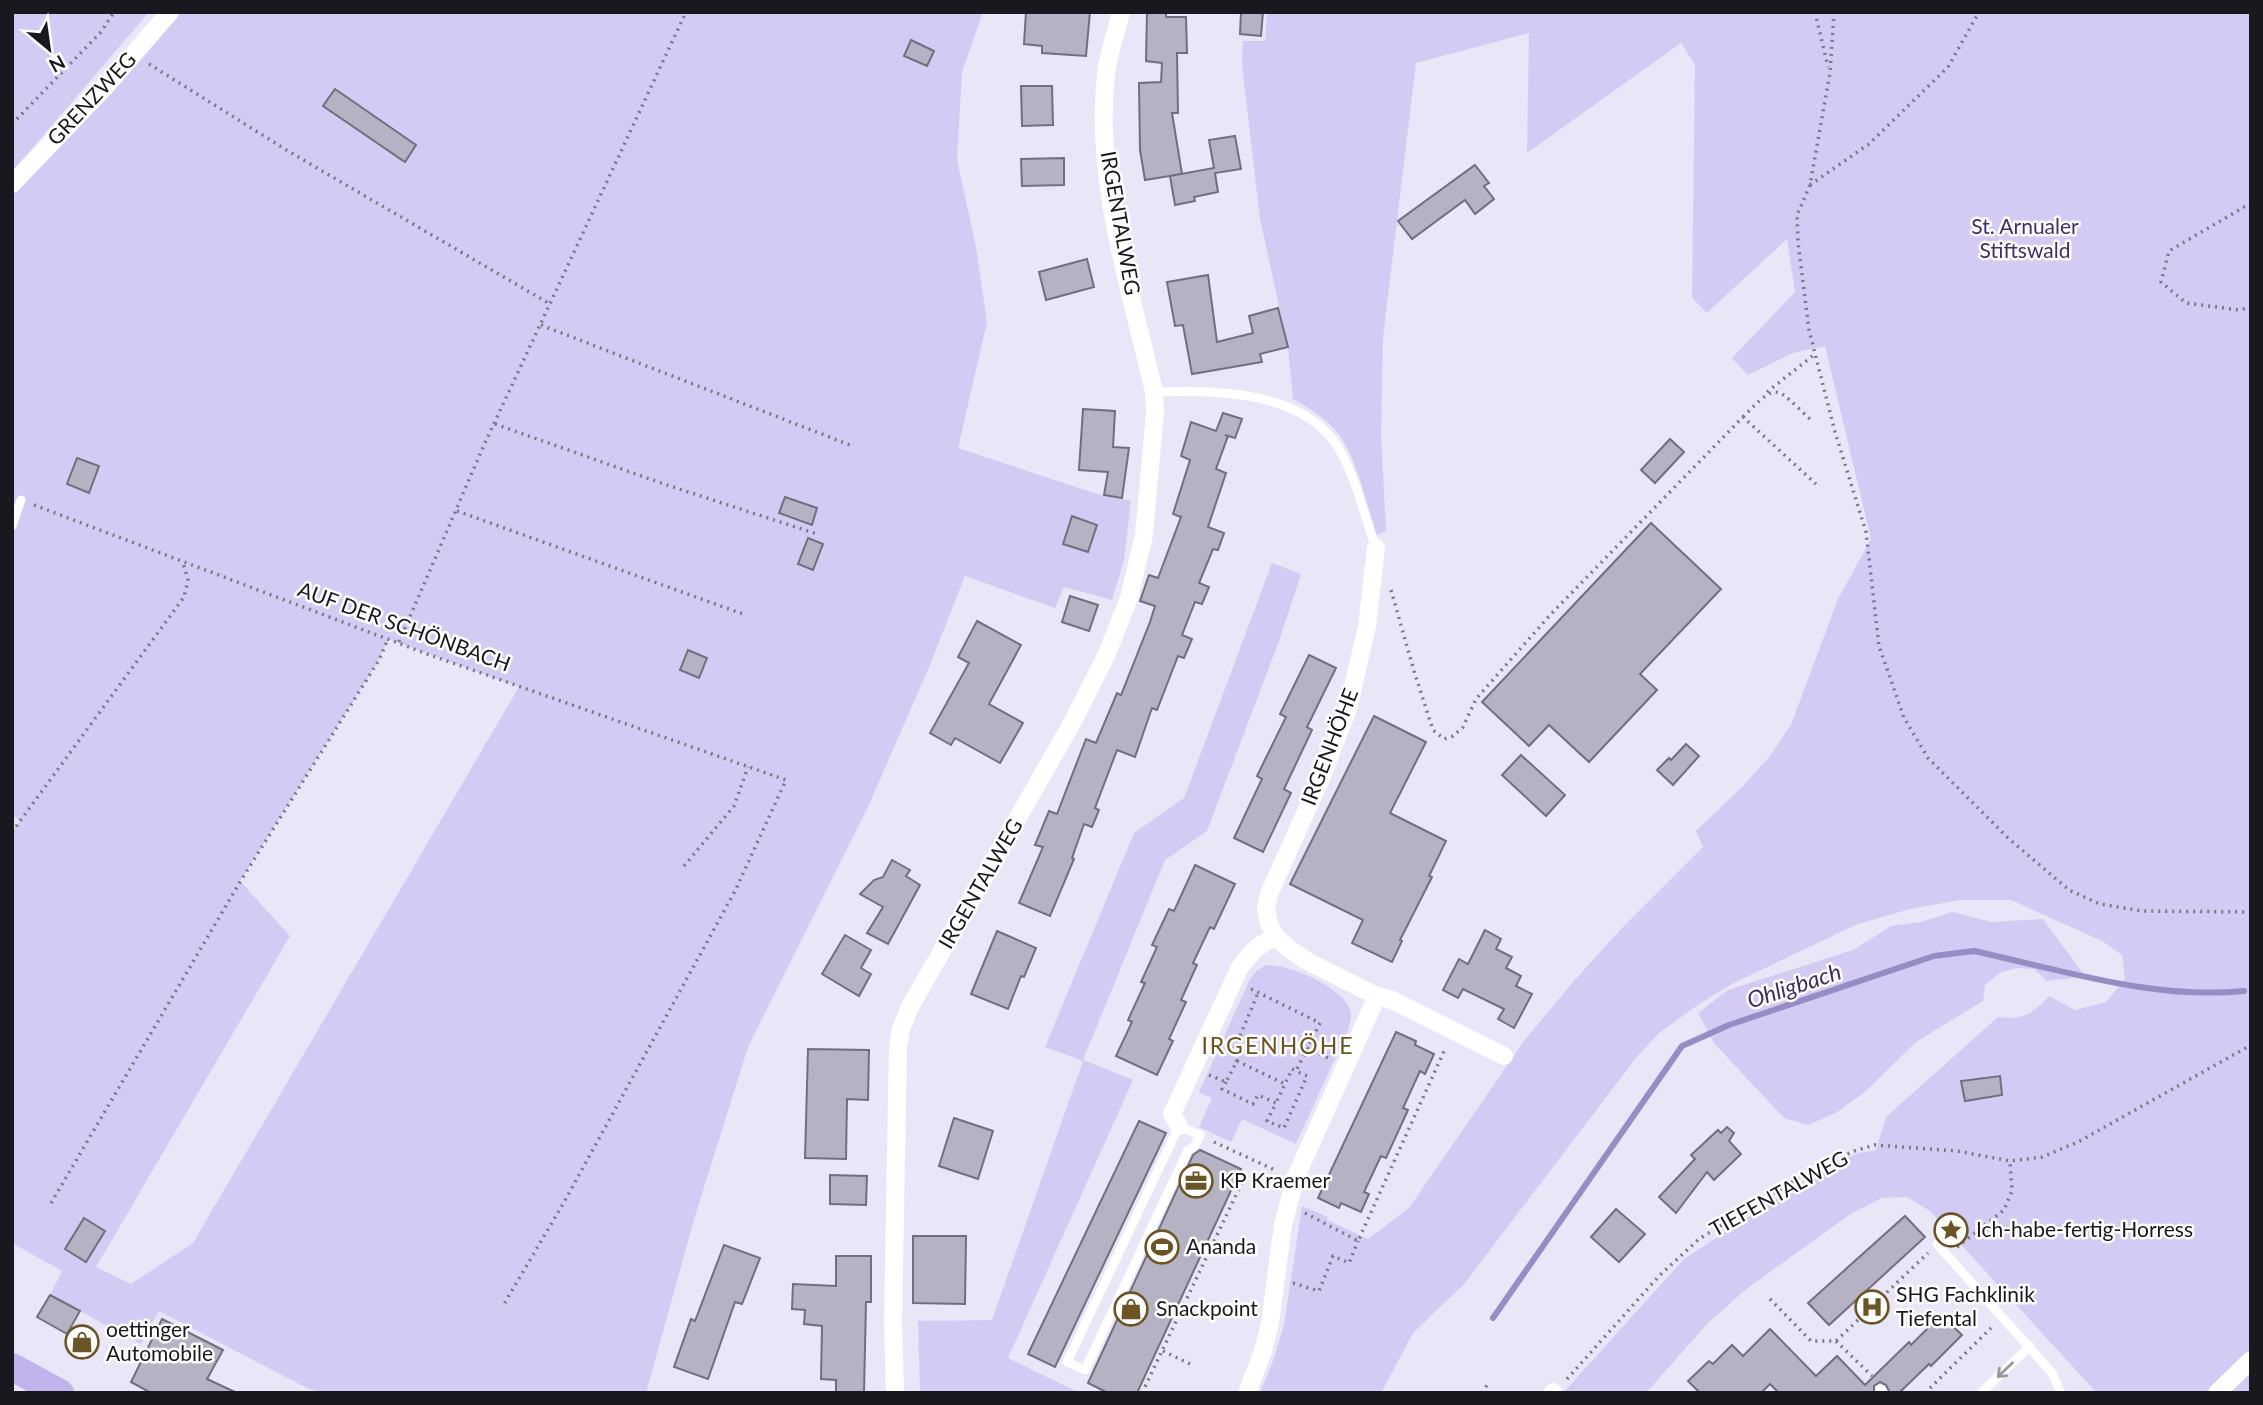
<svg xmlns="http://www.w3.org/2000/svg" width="2263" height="1405" viewBox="0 0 2263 1405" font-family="Lato,sans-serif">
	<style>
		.green { fill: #d3cbf3; fill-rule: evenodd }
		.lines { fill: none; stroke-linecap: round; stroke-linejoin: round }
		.stream { stroke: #978cc3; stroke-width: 6 }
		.building { fill: #b5b2c3; stroke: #716f7e; stroke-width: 2 }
		.path { stroke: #7a7883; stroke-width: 3.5; stroke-dasharray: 2 5; stroke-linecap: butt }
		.lane { stroke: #fff; stroke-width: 9 }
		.street { stroke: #fff; stroke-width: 18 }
		.primary { stroke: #c1b4ec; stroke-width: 28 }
		.oneway { stroke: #98979a }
		.labels { text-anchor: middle; stroke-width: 5; stroke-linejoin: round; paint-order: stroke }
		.street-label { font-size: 21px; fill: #19181e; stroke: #fff }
		.park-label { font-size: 21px; fill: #412d70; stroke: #fff }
		.poi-label { font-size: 21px; fill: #19181e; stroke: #fff; text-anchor: start }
		.water-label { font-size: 23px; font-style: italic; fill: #3d296b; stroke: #fff }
		.neighbourhood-label { font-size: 23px; letter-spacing: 2px; fill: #6d531b; stroke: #fff }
	</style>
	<rect width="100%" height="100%" fill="#e9e6f8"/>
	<g class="green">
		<path d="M 12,12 L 149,12 L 12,172 Z"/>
		<path d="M 170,12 L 983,12 L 962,72 L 957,160 L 976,247 L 987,322 L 958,448 L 1097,494 L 1131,501 L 1124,560 L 1112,600 L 1064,587 L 1055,608 L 965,576 L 929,667 L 868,807 L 748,1047 L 695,1216 L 646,1393 L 323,1393 L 307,1388 L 159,1311 L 141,1344 L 50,1295 L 62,1271 L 12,1243 L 12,832 L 20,821 L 12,815 L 12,184 ZM 388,639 L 519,687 L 193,1243 L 131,1284 L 96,1267 L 290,936 L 240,881 L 379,660 Z"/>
		<path d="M 1267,12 L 2251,12 L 2251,1393 L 2097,1393 L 1930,1211 L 1907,1197 L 1882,1198 L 1849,1215 L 1745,1290 L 1708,1323 L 1646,1393 L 1563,1393 L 1684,1259 L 1811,1176 L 1855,1154 L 1876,1150 L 1886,1117 L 1998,1017 C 2023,1020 2033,1014 2049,996 L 2075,1010 L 2106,1002 L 2125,979 L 2122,955 L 2102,941 L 2011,900 L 1961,900 L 1910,909 L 1855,925 L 1734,983 L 1702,1002 L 1659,1033 L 1635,1059 L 1465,1283 L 1413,1333 L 1381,1393 L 1260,1393 L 1273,1361 L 1284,1325 L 1302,1206 L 1328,1217 L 1327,1220 L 1368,1239 L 1409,1208 L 1524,1041 L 1573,982 L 1621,929 L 1703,847 L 1696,831 L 1743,786 L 1769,757 L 1791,725 L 1838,599 L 1871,539 L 1825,346 L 1793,353 L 1748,375 L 1732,358 L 1795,292 L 1787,239 L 1707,313 L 1692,298 L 1695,65 L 1681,43 L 1527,153 L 1529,33 L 1416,63 L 1383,337 L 1381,434 L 1386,531 L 1377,535 C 1367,506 1357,460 1340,436 C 1328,419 1310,409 1293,399 L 1288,347 L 1260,219 L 1242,65 L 1243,41 L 1265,41 Z"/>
		<path d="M 1272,563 L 1301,574 L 1279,641 L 1207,831 L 1165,860 L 1083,1060 L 1133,1080 L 1008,1358 L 1080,1393 L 920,1393 L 918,1321 L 992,1320 L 1083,1061 L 1045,1047 L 1134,833 L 1184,798 Z"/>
		<path d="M 1952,912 L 1992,922 L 2043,919 L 2085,976 L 2047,981 L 2034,969 L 2017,968 L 1999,973 L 1985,985 L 1983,1001 L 1916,1042 L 1866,1091 L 1836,1113 L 1808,1125 L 1784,1118 L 1714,1043 L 1698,1013 L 1728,990 L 1853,950 L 1891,926 L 1921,922 Z"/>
		<path d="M 1266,965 C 1288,964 1347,988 1351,1013 C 1352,1018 1349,1025 1348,1030 L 1296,1144 L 1242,1119 L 1231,1142 L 1199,1127 L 1212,1098 L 1199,1092 L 1250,979 L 1256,971 Z"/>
	</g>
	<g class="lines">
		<path class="stream" d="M 1493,1318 L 1682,1046 L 1729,1025 L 1934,956 L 1974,951 C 2062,970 2153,1000 2244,991"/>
	</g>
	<g class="building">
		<path d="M 1026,12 L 1090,12 L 1086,56 L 1042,53 L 1042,46 L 1024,44 Z"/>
		<path d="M 1147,12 L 1166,12 L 1166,17 L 1186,17 L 1187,53 L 1177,53 L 1178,113 L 1172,113 L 1182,174 L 1145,180 L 1140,150 L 1139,83 L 1161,82 L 1162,63 L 1146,61 Z"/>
		<path d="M 1241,12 L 1263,12 L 1261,36 L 1240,34 Z"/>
		<path d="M 911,40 L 934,51 L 927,66 L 904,56 Z"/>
		<path d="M 1021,86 L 1052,86 L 1053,125 L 1022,126 Z"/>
		<path d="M 335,89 L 416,145 L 405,162 L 323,106 Z"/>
		<path d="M 1235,136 L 1241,169 L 1215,173 L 1218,192 L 1194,197 L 1195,201 L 1175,205 L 1170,176 L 1214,168 L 1209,140 Z"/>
		<path d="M 1064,158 L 1064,185 L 1022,186 L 1021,159 Z"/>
		<path d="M 1475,165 L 1489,183 L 1484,186 L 1494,199 L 1475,214 L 1465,200 L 1412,239 L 1398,221 Z"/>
		<path d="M 1087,259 L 1094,287 L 1046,300 L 1039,272 Z"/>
		<path d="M 1208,275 L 1217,342 L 1253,333 L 1249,316 L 1278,308 L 1288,347 L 1260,354 L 1262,362 L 1192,374 L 1183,325 L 1175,326 L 1167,282 Z"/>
		<path d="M 1083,409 L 1115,411 L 1113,447 L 1129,448 L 1122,498 L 1104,495 L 1108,472 L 1079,470 Z"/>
		<path d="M 1223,413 L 1242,419 L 1235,438 L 1225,435 L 1228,436 L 1216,469 L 1226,473 L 1208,527 L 1224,533 L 1218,550 L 1213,549 L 1199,583 L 1209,587 L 1202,604 L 1195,602 L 1182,635 L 1192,639 L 1184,658 L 1178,656 L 1157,710 L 1152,708 L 1135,757 L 1117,750 L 1095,808 L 1099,810 L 1092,827 L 1084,824 L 1072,858 L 1074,859 L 1050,916 L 1019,903 L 1043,847 L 1035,845 L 1049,811 L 1057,814 L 1086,739 L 1096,743 L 1117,693 L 1121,695 L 1150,622 L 1155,606 L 1140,601 L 1149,575 L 1158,578 L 1181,517 L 1173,514 L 1190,460 L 1181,456 L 1191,422 L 1216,431 Z"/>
		<path d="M 1670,439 L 1684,452 L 1655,483 L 1641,470 Z"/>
		<path d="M 77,458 L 99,466 L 89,493 L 67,484 Z"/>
		<path d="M 785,497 L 817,508 L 812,525 L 779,513 Z"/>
		<path d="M 1072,516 L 1097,525 L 1088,552 L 1063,544 Z"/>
		<path d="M 1651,523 L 1721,589 L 1640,674 L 1657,690 L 1589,762 L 1549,725 L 1529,746 L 1482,702 Z"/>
		<path d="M 808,538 L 823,544 L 813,570 L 798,564 Z"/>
		<path d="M 1070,596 L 1098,605 L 1089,631 L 1062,622 Z"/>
		<path d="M 977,621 L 1021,645 L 989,704 L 1023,723 L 1000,763 L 955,738 L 951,745 L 930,733 L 969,663 L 958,657 Z"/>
		<path d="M 688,650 L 707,658 L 699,678 L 680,670 Z"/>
		<path d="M 1309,655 L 1336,668 L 1307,727 L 1312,730 L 1284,789 L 1291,793 L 1263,852 L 1234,838 L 1262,779 L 1257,776 L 1286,717 L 1280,714 Z"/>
		<path d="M 1374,716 L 1426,742 L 1390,813 L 1446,841 L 1429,876 L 1432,877 L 1400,940 L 1402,941 L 1392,962 L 1352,943 L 1363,920 L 1290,884 Z"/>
		<path d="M 1686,744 L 1699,756 L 1673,785 L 1657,770 L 1669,758 L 1671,760 Z"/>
		<path d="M 1521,755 L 1565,795 L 1546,816 L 1502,775 Z"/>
		<path d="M 892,860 L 910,870 L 906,876 L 920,885 L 888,944 L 867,933 L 883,907 L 860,894 L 874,880 L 883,877 Z"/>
		<path d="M 1195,865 L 1235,884 L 1214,929 L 1210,927 L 1193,963 L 1197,965 L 1181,1000 L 1186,1002 L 1169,1039 L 1173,1041 L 1157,1075 L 1116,1056 L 1132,1022 L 1128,1020 L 1145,983 L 1141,982 L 1157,947 L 1152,945 L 1169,909 L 1174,911 Z"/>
		<path d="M 1485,930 L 1501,939 L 1496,949 L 1512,957 L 1506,968 L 1521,976 L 1516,986 L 1532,994 L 1514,1028 L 1498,1019 L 1504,1009 L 1463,989 L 1458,998 L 1443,990 L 1459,959 L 1468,964 Z"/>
		<path d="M 997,931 L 1036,948 L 1024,977 L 1021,976 L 1008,1009 L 971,994 Z"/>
		<path d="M 845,935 L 871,950 L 861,968 L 871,974 L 859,996 L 822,974 Z"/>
		<path d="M 1396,1032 L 1416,1041 L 1415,1045 L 1434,1054 L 1425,1074 L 1420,1071 L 1403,1108 L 1408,1110 L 1386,1158 L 1381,1156 L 1364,1192 L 1369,1194 L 1361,1212 L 1341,1203 L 1339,1208 L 1318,1198 Z"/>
		<path d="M 808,1049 L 869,1050 L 868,1100 L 847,1099 L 846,1159 L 805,1158 Z"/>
		<path d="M 2000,1076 L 2002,1095 L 1965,1101 L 1961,1081 Z"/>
		<path d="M 954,1118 L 993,1131 L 978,1179 L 939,1166 Z"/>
		<path d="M 1139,1121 L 1166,1133 L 1055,1367 L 1028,1354 Z"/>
		<path d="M 1727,1127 L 1734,1133 L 1729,1141 L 1741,1154 L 1714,1180 L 1707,1172 L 1676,1213 L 1659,1197 L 1695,1159 L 1691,1155 L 1718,1130 L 1721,1133 Z"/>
		<path d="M 1200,1150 L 1241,1169 L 1137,1393 L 1108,1393 L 1088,1383 L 1193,1155 Z"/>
		<path d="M 830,1175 L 867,1176 L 866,1205 L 830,1204 Z"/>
		<path d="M 1616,1209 L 1645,1234 L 1619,1262 L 1591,1237 Z"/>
		<path d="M 1905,1216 L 1925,1237 L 1829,1325 L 1808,1303 Z"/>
		<path d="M 84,1218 L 105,1231 L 86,1262 L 65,1249 Z"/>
		<path d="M 913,1236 L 966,1236 L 965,1304 L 913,1303 Z"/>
		<path d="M 724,1245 L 760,1258 L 742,1304 L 735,1302 L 708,1379 L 674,1367 L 691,1319 L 695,1321 Z"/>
		<path d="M 836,1256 L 871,1256 L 871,1302 L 866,1302 L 864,1393 L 836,1393 L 836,1380 L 821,1379 L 822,1326 L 804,1324 L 805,1310 L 792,1309 L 793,1284 L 836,1286 Z"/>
		<path d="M 50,1295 L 80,1311 L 67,1334 L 37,1317 Z"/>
		<path d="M 1941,1315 L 1962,1335 L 1931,1366 L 1929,1364 L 1899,1393 L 1890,1393 L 1886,1385 L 1880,1382 L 1874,1386 L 1874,1393 L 1779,1393 L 1770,1384 L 1761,1393 L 1700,1393 L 1688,1381 L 1709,1361 L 1713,1364 L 1732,1345 L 1743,1356 L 1770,1329 L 1816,1376 L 1837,1356 L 1865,1385 L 1909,1342 L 1911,1345 Z"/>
		<path d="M 162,1319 L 223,1350 L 207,1379 L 237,1393 L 151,1393 L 131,1382 Z"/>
	</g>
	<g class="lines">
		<g class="path">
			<path d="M 1815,12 L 1828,67"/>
			<path d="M 1834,12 L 1830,73 L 1810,185 L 1797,215 L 1798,242 L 1809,330 L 1835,432 L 1866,532 L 1879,646 L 1904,718 L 1928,758 L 2008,838 L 2069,890 L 2100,904 L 2142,911 L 2251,912"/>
			<path d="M 149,64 L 288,151 L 550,304"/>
			<path d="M 12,124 L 101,32 L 114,12"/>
			<path d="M 1810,185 L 1869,144 L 1948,67 L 1979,12"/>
			<path d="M 2251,203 L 2169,251 L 2161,282 L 2186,303 L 2239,310 L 2251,307"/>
			<path d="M 541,325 L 850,445"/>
			<path d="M 1767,392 L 1815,354"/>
			<path d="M 1743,417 C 1779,380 1775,387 1811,420"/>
			<path d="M 495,424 L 664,484 L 817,534"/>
			<path d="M 34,505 L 427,654 L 786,780 L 735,891 L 563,1204 L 504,1304"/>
			<path d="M 457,511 L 743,614"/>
			<path d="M 1391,590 L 1414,671 L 1433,730 L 1444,739 L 1453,736 L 1463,727 L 1476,699 L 1551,614 L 1743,417 L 1816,484"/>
			<path d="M 399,642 L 484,445 L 686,12"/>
			<path d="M 12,832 L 184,597 L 188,580 L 183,563"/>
			<path d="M 684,866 L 734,806 L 748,767"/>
			<path d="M 1251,989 L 1320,1023 L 1296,1071 L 1292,1069 L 1276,1103"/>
			<path d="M 1307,1048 L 1328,1058"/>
			<path d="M 1237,1061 L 1285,1084"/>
			<path d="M 1209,1075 L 1226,1082 L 1237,1061 L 1233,1055 L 1235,1048 L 1258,993"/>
			<path d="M 1226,1082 L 1222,1089 L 1253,1104 L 1258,1095 L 1276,1103 L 1267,1121 L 1284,1128 L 1307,1076 L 1296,1071"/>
			<path d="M 1214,1142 L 1277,1171"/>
			<path d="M 51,1203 L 240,882 L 379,660 L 388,639"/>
			<path d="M 1305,1213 L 1358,1241 L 1445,1049"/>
			<path d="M 1957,1247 L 2004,1210 L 2012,1191 L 2010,1161"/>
			<path d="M 1293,1283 L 1319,1291 L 1333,1256 L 1349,1263 L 1358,1241"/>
			<path d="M 1770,1299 L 1811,1341 L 1836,1341 L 1928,1253"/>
			<path d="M 1836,1341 L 1872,1376"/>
			<path d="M 1163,1351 L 1192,1365"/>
			<path d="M 1567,1379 L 1659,1276 L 1699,1239 L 1809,1172 L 1854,1151 L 1875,1145 L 1957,1151 L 2010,1161 L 2042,1157 L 2078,1142 L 2251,1045"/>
			<path d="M 1142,1393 L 1245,1176 L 1239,1173"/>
			<path d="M 1482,1393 L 1487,1385"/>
			<path d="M 1925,1393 L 1991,1328"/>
		</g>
		<g class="lane">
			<path d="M 1154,392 C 1214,390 1302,390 1338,447 C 1356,477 1364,515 1376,548"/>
			<path d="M 12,526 L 21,500"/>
			<path d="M 1179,1126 L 1200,1135 L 1194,1147 L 1188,1150 L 1085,1370 L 1067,1362 Z"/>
			<path d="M 1937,1244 L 2052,1373 L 2061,1393"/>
			<path d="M 1880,1389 L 1883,1393"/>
			<path d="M 1981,1393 L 2030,1346"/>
		</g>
		<g class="street">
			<path d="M 12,184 L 105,87 L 170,12"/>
			<path d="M 1376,548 L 1367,626 L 1348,709 L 1322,776 L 1269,894 L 1266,908 L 1269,924 L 1276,937 L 1288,948 L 1307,961 L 1377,996 L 1392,1000 L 1504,1056"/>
			<path d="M 1179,1126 L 1172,1114 L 1239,969 C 1250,953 1258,944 1276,937"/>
			<path d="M 895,1393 L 893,1321 L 898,1046 L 901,1029 L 910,1007 L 1072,723 L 1106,656 L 1129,598 L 1144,535 L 1155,412 L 1154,392 C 1131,290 1094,181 1106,75 C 1108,54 1116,33 1121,12"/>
			<path d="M 1247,1393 L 1263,1351 L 1270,1323 L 1283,1225 L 1295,1179 L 1377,996"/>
			<path d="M 1553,1393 L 1553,1392"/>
			<path d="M 2217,1393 L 2251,1360"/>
		</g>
		<path class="primary" d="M 12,1367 L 60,1393"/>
	</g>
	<defs><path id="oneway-shaft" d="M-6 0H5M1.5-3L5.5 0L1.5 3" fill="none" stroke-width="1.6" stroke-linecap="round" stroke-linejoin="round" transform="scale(1.75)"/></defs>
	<use class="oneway" href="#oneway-shaft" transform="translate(2005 1370) rotate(136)"/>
	<defs>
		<symbol id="office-ring" viewBox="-11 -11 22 22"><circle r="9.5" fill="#fff" stroke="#6c5525" stroke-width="1.5"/><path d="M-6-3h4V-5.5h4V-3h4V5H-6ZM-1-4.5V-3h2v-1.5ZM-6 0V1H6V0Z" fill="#6c5525"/></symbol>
		<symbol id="sight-ring" viewBox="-11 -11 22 22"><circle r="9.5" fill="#fff" stroke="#6c5525" stroke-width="1.5"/><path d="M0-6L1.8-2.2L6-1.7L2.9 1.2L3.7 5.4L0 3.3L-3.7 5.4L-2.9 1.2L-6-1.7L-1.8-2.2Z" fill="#6c5525"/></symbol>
		<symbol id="stadium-ring" viewBox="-11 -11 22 22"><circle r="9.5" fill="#fff" stroke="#6c5525" stroke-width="1.5"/><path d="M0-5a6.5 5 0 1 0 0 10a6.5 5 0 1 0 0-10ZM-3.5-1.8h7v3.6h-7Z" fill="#6c5525"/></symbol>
		<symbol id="hospital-ring" viewBox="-11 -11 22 22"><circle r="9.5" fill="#fff" stroke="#6c5525" stroke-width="1.5"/><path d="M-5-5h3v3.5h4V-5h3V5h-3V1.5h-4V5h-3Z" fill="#6c5525"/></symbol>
		<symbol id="shop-ring" viewBox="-11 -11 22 22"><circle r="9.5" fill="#fff" stroke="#6c5525" stroke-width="1.5"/><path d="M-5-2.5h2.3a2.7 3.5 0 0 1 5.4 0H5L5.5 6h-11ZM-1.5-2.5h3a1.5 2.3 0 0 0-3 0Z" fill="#6c5525"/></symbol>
	</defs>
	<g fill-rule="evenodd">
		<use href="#office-ring" x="1177" y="1162" width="38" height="38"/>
		<use href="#sight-ring" x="1932" y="1211" width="38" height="38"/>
		<use href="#stadium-ring" x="1143" y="1228" width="38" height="38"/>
		<use href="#hospital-ring" x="1853" y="1288" width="38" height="38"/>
		<use href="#shop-ring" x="1112" y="1290" width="38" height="38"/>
		<use href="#shop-ring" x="63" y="1323" width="38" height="38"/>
	</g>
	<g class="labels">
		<g class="street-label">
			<text transform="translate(92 99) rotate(-47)" y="7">GRENZWEG</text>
			<text transform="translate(1120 223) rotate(80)" y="7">IRGENTALWEG</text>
			<text transform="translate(404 627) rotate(20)" y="7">AUF DER SCHÖNBACH</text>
			<text transform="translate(1330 747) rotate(-69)" y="7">IRGENHÖHE</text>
			<text transform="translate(981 884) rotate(-60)" y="7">IRGENTALWEG</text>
			<text transform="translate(1779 1194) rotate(-29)" y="7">TIEFENTALWEG</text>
		</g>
		<g class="park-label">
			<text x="2025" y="234">St. Arnualer<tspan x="2025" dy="24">Stiftswald</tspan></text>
		</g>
		<g class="poi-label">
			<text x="1220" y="1188">KP Kraemer</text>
			<text x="1976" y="1237">Ich-habe-fertig-Horress</text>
			<text x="1186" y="1254">Ananda</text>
			<text x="1896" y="1302">SHG Fachklinik<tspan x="1896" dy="24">Tiefental</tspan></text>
			<text x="1156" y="1316">Snackpoint</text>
			<text x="106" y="1337">oettinger<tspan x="106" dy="24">Automobile</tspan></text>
		</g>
		<g class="water-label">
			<text transform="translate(1794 986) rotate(-18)" y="8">Ohligbach</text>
		</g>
		<g class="neighbourhood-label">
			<text x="1278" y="1054">IRGENHÖHE</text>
		</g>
	</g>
	<rect width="2263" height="1405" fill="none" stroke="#19181e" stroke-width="28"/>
	<g transform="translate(49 49) rotate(151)" stroke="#ffffff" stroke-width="5" paint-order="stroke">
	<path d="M0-5L12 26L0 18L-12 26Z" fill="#19181e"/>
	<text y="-10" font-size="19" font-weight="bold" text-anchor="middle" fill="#19181e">N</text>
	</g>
</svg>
